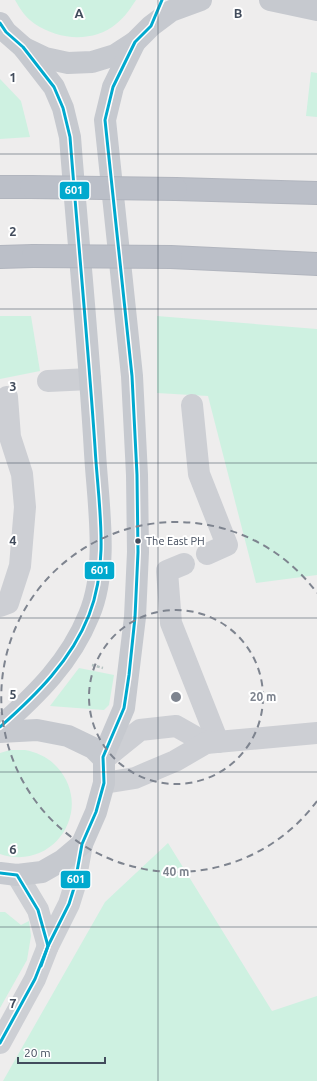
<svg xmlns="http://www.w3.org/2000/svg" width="317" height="1081" viewBox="0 0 317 1081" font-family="Ubuntu,sans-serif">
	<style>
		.green { fill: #cef1e1 }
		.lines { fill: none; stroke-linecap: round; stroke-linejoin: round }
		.highway-casing { stroke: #b1b5be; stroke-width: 24 }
		.path { stroke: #b7c4c3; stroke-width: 2.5; stroke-dasharray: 3 2; stroke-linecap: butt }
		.minor { stroke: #cdcfd4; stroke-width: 22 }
		.major { stroke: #c6c9cf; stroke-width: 22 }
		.highway { stroke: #bbbfc8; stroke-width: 22 }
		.highway-bridge-casing { stroke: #b1b5be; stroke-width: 24; stroke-linecap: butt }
		.highway-bridge { stroke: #bbbfc8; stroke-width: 22 }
		.bus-1-casing { stroke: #fff; stroke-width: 6 }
		.bus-1 { stroke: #00a9ce; stroke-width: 3 }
		.grid { fill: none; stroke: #424c5c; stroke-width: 1; stroke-opacity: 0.55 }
		.ring { fill: none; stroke: #7e848f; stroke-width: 2; stroke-dasharray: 7 5 }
		.bus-dot { fill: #424c5c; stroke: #fff; stroke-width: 1.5 }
		.labels { text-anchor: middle; stroke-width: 4; stroke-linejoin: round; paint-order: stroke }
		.bus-label { font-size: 11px; fill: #424c5c; stroke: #fff; text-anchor: start }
		.grid-label { font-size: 13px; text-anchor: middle; font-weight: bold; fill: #424c5c; stroke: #fff; stroke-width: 4; stroke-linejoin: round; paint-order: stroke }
		.centre { fill: #7e848f; stroke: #fff; stroke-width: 2 }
		.ring-label { font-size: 12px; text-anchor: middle; font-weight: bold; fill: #7e848f; stroke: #fff; stroke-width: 4; stroke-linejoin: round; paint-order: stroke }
		.line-badge { stroke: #fff; stroke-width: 1.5 }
		.badge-label { font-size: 11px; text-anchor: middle; font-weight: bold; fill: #fff }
	</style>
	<rect width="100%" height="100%" fill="#eeeded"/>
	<g class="green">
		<path d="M 15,0 L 136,0 C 130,9 125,17 116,24 C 93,43 59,40 35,24 C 26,18 20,9 15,0 Z"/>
		<path d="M 311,72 L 317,73 L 317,117 L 306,116 Z"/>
		<path d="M 0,79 L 21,101 L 30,137 L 0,139 Z"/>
		<path d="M 0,316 L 31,316 L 40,371 L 0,379 Z"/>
		<path d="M 157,316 L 317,329 L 317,575 L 256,583 L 208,396 L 157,393 Z"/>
		<path d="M 79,668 L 114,675 L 109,705 L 104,710 L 50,706 Z"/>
		<path d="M 10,750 C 15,750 20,750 25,750 C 37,752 49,758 57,767 C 95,809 54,872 0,854 L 0,753 Z"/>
		<path d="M 168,843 L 272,1011 L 317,996 L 317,1081 L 3,1081 L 105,902 Z"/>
		<path d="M 0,912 L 5,912 L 21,925 L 29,921 L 31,936 L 27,960 L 0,1008 Z"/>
	</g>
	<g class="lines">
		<defs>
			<g id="highway">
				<path d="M 0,187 L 31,187"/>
				<path d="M 176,189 L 317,193"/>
				<path d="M 0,257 L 33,256"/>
				<path d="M 171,257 L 317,264"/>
			</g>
		</defs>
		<use href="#highway" class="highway-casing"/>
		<path class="path" d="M 92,665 L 103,668"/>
		<g class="minor">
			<path d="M 48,381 L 90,379"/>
			<path d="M 192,405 L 199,474 L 227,545 L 207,554"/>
			<path d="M 184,564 L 167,571 L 171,623 L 218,742"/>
			<path d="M 0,606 L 8,603 L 20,566 L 25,507 L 22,474 L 10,437 L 7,397"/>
			<path d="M 104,759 L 140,730 L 176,726 L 206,743"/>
			<path d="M 104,783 L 135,778 L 175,761 L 206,743 L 317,733"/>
			<path d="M 17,875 L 38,910 L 48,946"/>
			<path d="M 0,1043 L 35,979 L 48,946 L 69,904 L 74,888 L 82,844"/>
		</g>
		<g class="major">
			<path d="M 270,0 L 317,10"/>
			<path d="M 0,23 L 6,32 L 23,47 L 54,87 L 63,108 L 70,137 C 78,242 89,348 95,453 C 98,504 109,568 89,615 C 70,662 37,694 0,727"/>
			<path d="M 24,48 L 45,58 L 68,63 L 92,62 L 115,55 L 135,42 L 151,26 L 171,11 L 201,0"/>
			<path d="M 0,732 L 37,730 L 68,736 L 93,748 L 104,759 L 104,783 L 96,812 L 82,844 L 63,860 L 42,872 L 17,875 L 0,873"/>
			<path d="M 103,757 L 124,708 L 135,617 L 138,552 L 137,475 L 132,376 L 105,120 L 113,87 L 135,42"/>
		</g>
		<use href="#highway" class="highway"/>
		<defs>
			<g id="highway-bridge">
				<path d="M 31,187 L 176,189"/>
				<path d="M 33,256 L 171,257"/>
			</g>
		</defs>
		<use href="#highway-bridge" class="highway-bridge-casing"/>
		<use href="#highway-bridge" class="highway-bridge"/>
		<defs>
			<g id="bus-1">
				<path d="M 0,23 L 6,32 L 23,47 L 54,87 L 63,108 L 70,137 C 78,240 88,344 95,447 C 98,502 110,562 89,615 C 71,661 36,695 0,727"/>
				<path d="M 0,873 L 17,875 L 38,910 L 48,946 L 41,966"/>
				<path d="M 0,1043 L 35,979 L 48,946 L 69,904 L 74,888 L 82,844 L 96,812 L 104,783 L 103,757 L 124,708 L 129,675 L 135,617 L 138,552 L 137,475 L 132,376 L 105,120 L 113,87 L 135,42 L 151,26 L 162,0"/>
			</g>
		</defs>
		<use href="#bus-1" class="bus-1-casing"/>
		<use href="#bus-1" class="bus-1"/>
	</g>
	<path class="grid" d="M 158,0 L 158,1081M 0,154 L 317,154M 0,309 L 317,309M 0,463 L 317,463M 0,618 L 317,618M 0,772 L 317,772M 0,927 L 317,927"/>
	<g class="ring">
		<circle cx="176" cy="697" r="87"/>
		<path d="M317 801A175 175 0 1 1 317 593"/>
	</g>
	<circle class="bus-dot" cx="138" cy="541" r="3.5"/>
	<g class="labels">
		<g class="bus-label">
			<text x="146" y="545">The East PH</text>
		</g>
	</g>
	<g class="grid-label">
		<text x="79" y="18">A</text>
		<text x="238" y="18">B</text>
		<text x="13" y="82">1</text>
		<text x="13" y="236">2</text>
		<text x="13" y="391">3</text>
		<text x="13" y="545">4</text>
		<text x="13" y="699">5</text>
		<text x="13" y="854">6</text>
		<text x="13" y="1008">7</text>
	</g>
	<circle cx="176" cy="697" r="6" class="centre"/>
	<g class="ring-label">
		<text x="263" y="701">20 m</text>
		<text x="176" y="876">40 m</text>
	</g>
	<g class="line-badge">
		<rect x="59" y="181" width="31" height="19" rx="4" fill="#00a9ce"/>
		<rect x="84" y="561" width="31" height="19" rx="4" fill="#00a9ce"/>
		<rect x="60" y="870" width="31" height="19" rx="4" fill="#00a9ce"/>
	</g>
	<g class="badge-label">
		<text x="74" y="194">601</text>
		<text x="100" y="574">601</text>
		<text x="76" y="883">601</text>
	</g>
	<path d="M18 1057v6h87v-6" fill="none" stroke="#424c5c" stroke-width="2"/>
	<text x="24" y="1057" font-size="12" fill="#424c5c" stroke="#ffffff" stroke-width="3" paint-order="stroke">20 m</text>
</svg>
